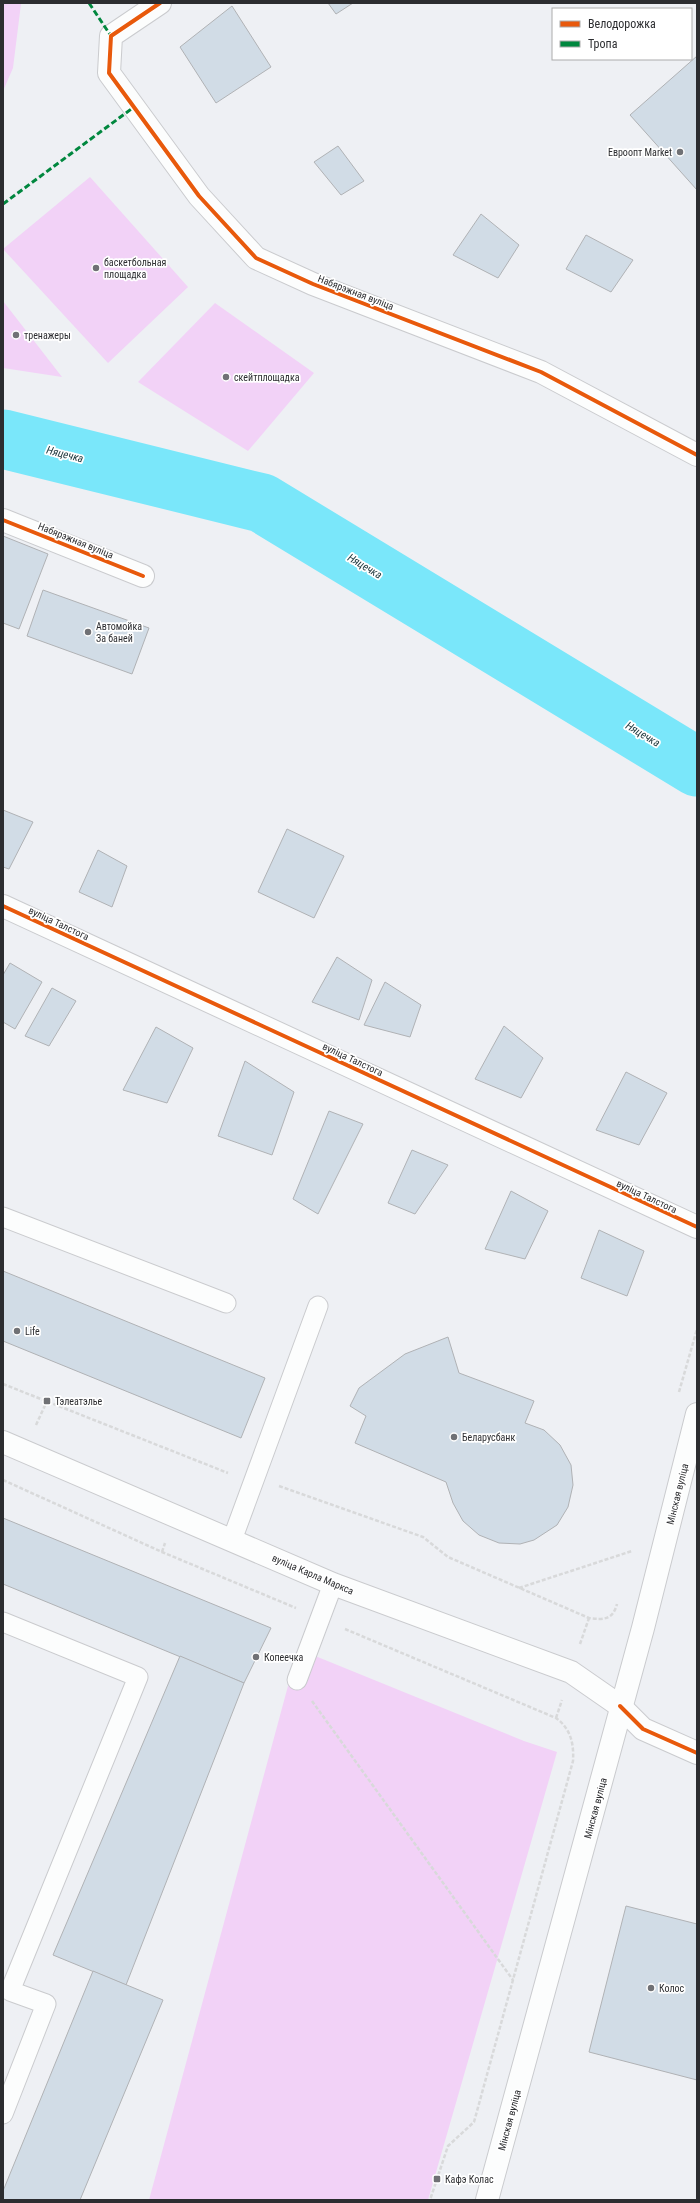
<svg xmlns="http://www.w3.org/2000/svg" width="700" height="2203" viewBox="0 0 700 2203" font-family="'Roboto Condensed',sans-serif">
	<style>
		.green { fill: #f2d2f7 }
		.lines { fill: none; stroke-linecap: round; stroke-linejoin: round }
		.river { stroke: #7ae7fa; stroke-width: 59 }
		.building { fill: #d1dce6; stroke: #b0b2b5 }
		.lane-casing { stroke: #cacbce; stroke-width: 21 }
		.street-casing { stroke: #cacbce; stroke-width: 24 }
		.secondary-casing { stroke: #cacbce; stroke-width: 24 }
		.primary-casing { stroke: #cacbce; stroke-width: 24 }
		.path { stroke: #d8d9da; stroke-width: 2.5; stroke-dasharray: 4 2; stroke-linecap: butt }
		.lane { stroke: #fcfdfd; stroke-width: 19 }
		.street { stroke: #fcfdfd; stroke-width: 22 }
		.secondary { stroke: #fcfdfd; stroke-width: 22 }
		.primary { stroke: #fcfdfd; stroke-width: 22 }
		.quiet { stroke: #00873e; stroke-width: 3; stroke-dasharray: 6 3; stroke-linecap: butt }
		.cycleway-casing { stroke: #fff; stroke-width: 6 }
		.cycleway { stroke: #e8590c; stroke-width: 4 }
		.poi-dot { fill: #707175; stroke: #fff; stroke-width: 1.5 }
		.labels { text-anchor: middle; stroke-width: 3.5; stroke-linejoin: round; paint-order: stroke }
		.poi-label { font-size: 10px; fill: #2c2d30; stroke: #fff; text-anchor: start }
		.street-label { font-size: 10px; fill: #2c2d30; stroke: #fff }
		.water-label { font-size: 11px; font-style: italic; fill: #213a3f; stroke: #fff }
	</style>
	<rect width="100%" height="100%" fill="#eef0f4"/>
	<g class="green">
		<path d="M 3,3 L 21,4 L 13,68 L 3,91 Z"/>
		<path d="M 90,177 L 188,287 L 108,363 L 3,249 Z"/>
		<path d="M 3,301 L 62,377 L 3,368 Z"/>
		<path d="M 215,303 L 314,373 L 248,451 L 138,382 Z"/>
		<path d="M 298,1649 L 524,1741 L 557,1752 L 428,2200 L 149,2200 Z"/>
	</g>
	<g class="lines">
		<path class="river" d="M 3,439 L 262,503 L 697,767"/>
	</g>
	<g class="building">
		<path d="M 328,3 L 353,3 L 336,14 Z"/>
		<path d="M 232,6 L 271,67 L 216,103 L 180,47 Z"/>
		<path d="M 697,56 L 697,190 L 630,115 Z"/>
		<path d="M 338,146 L 364,181 L 341,195 L 314,162 Z"/>
		<path d="M 481,214 L 519,245 L 498,278 L 453,255 Z"/>
		<path d="M 586,235 L 633,260 L 611,292 L 566,269 Z"/>
		<path d="M 3,536 L 48,554 L 19,629 L 3,623 Z"/>
		<path d="M 43,590 L 149,628 L 132,674 L 27,636 Z"/>
		<path d="M 3,810 L 33,822 L 9,869 L 3,867 Z"/>
		<path d="M 287,829 L 344,856 L 314,918 L 258,892 Z"/>
		<path d="M 98,850 L 127,866 L 112,907 L 79,892 Z"/>
		<path d="M 337,957 L 372,980 L 359,1020 L 312,1002 Z"/>
		<path d="M 10,963 L 42,982 L 15,1029 L 3,1022 L 3,975 Z"/>
		<path d="M 385,982 L 421,1005 L 410,1037 L 364,1025 Z"/>
		<path d="M 52,988 L 76,1001 L 49,1046 L 25,1036 Z"/>
		<path d="M 504,1026 L 543,1058 L 521,1098 L 475,1079 Z"/>
		<path d="M 156,1027 L 193,1048 L 167,1103 L 123,1090 Z"/>
		<path d="M 245,1061 L 294,1092 L 272,1155 L 218,1136 Z"/>
		<path d="M 626,1072 L 667,1093 L 639,1145 L 596,1130 Z"/>
		<path d="M 329,1111 L 363,1124 L 318,1214 L 293,1199 Z"/>
		<path d="M 412,1150 L 448,1165 L 415,1214 L 388,1203 Z"/>
		<path d="M 511,1191 L 548,1211 L 525,1259 L 485,1249 Z"/>
		<path d="M 599,1230 L 644,1251 L 627,1296 L 581,1278 Z"/>
		<path d="M 3,1271 L 265,1378 L 241,1438 L 3,1341 Z"/>
		<path d="M 448,1337 L 459,1373 L 534,1401 L 525,1423 L 544,1430 L 560,1445 L 571,1465 L 573,1485 L 568,1507 L 557,1525 L 534,1540 L 520,1544 L 499,1543 L 479,1535 L 463,1521 L 453,1503 L 446,1482 L 355,1443 L 366,1416 L 350,1406 L 359,1388 L 405,1354 Z"/>
		<path d="M 3,1518 L 271,1628 L 244,1683 L 3,1584 Z"/>
		<path d="M 180,1656 L 244,1683 L 126,1985 L 53,1955 Z"/>
		<path d="M 626,1906 L 697,1924 L 697,2080 L 589,2052 Z"/>
		<path d="M 93,1971 L 163,2000 L 80,2200 L 3,2200 L 3,2191 Z"/>
	</g>
	<g class="lines">
		<defs>
			<g id="lane">
				<path d="M 3,1217 L 226,1303"/>
				<path d="M 232,1540 L 318,1306"/>
				<path d="M 3,1622 L 138,1677 L 10,1991 L 46,2004 L 3,2114"/>
				<path d="M 297,1680 L 333,1584"/>
			</g>
			<g id="street">
				<path d="M 160,3 L 111,36 L 109,73 L 199,196 L 256,258 L 313,284 L 541,372 L 697,455"/>
				<path d="M 3,520 L 143,576"/>
				<path d="M 3,906 L 697,1227"/>
				<path d="M 620,1706 L 643,1729 L 697,1753"/>
			</g>
			<path id="secondary" d="M 3,1442 L 333,1584 L 571,1672 L 620,1706"/>
			<path id="primary" d="M 487,2200 L 643,1628 L 697,1414"/>
		</defs>
		<use href="#lane" class="lane-casing"/>
		<use href="#street" class="street-casing"/>
		<use href="#secondary" class="secondary-casing"/>
		<use href="#primary" class="primary-casing"/>
		<g class="path">
			<path d="M 3,1384 L 228,1473"/>
			<path d="M 679,1392 L 697,1329"/>
			<path d="M 36,1425 L 47,1401"/>
			<path d="M 3,1480 L 162,1552 L 296,1608"/>
			<path d="M 279,1486 L 423,1537 L 448,1557 L 589,1618 C 603,1620 613,1620 617,1604"/>
			<path d="M 162,1552 L 165,1543"/>
			<path d="M 519,1588 L 632,1551"/>
			<path d="M 345,1629 L 556,1718 C 571,1729 574,1744 573,1761 L 474,2122 L 448,2146 L 430,2200"/>
			<path d="M 580,1644 L 589,1618"/>
			<path d="M 312,1701 L 513,1980"/>
			<path d="M 556,1718 L 562,1700"/>
		</g>
		<use href="#lane" class="lane"/>
		<use href="#street" class="street"/>
		<use href="#secondary" class="secondary"/>
		<use href="#primary" class="primary"/>
		<g class="quiet">
			<path d="M 89,3 L 111,36"/>
			<path d="M 3,204 L 134,107"/>
		</g>
		<defs>
			<g id="cycleway">
				<path d="M 160,3 L 111,36 L 109,73 L 199,196 L 256,258 L 313,284 L 541,372 L 697,455"/>
				<path d="M 3,520 L 143,576"/>
				<path d="M 3,906 L 697,1227"/>
				<path d="M 620,1706 L 643,1729 L 697,1753"/>
			</g>
		</defs>
		<use href="#cycleway" class="cycleway-casing"/>
		<use href="#cycleway" class="cycleway"/>
	</g>
	<g class="poi-dot">
		<circle cx="680" cy="152" r="4"/>
		<circle cx="96" cy="268" r="4"/>
		<circle cx="16" cy="335" r="4"/>
		<circle cx="226" cy="377" r="4"/>
		<circle cx="88" cy="632" r="4"/>
		<circle cx="17" cy="1331" r="4"/>
		<rect x="43" y="1397" width="8" height="8" rx="2"/>
		<circle cx="454" cy="1437" r="4"/>
		<circle cx="256" cy="1657" r="4"/>
		<circle cx="651" cy="1988" r="4"/>
		<rect x="433" y="2175" width="8" height="8" rx="2"/>
	</g>
	<g class="labels">
		<g class="poi-label">
			<text x="672" y="156" text-anchor="end">Евроопт Market</text>
			<text x="104" y="266">баскетбольная<tspan x="104" dy="12">площадка</tspan></text>
			<text x="24" y="339">тренажеры</text>
			<text x="234" y="381">скейтплощадка</text>
			<text x="96" y="630">Автомойка<tspan x="96" dy="12">За баней</tspan></text>
			<text x="25" y="1335">Life</text>
			<text x="55" y="1405">Тэлеатэлье</text>
			<text x="462" y="1441">Беларусбанк</text>
			<text x="264" y="1661">Копеечка</text>
			<text x="659" y="1992">Колос</text>
			<text x="445" y="2183">Кафэ Колас</text>
		</g>
		<g class="street-label">
			<text transform="translate(356 292) rotate(21)" y="4">Набярэжная вуліца</text>
			<text transform="translate(76 540) rotate(22)" y="4">Набярэжная вуліца</text>
			<text transform="translate(59 923) rotate(25)" y="4">вуліца Талстога</text>
			<text transform="translate(353 1059) rotate(25)" y="4">вуліца Талстога</text>
			<text transform="translate(647 1196) rotate(25)" y="4">вуліца Талстога</text>
			<text transform="translate(677 1494) rotate(-76)" y="4">Мінская вуліца</text>
			<text transform="translate(313 1574) rotate(23)" y="4">вуліца Карла Маркса</text>
			<text transform="translate(595 1808) rotate(-75)" y="4">Мінская вуліца</text>
			<text transform="translate(509 2120) rotate(-75)" y="4">Мінская вуліца</text>
		</g>
		<g class="water-label">
			<text transform="translate(65 454) rotate(14)" y="4">Няцечка</text>
			<text transform="translate(365 566) rotate(31)" y="4">Няцечка</text>
			<text transform="translate(643 734) rotate(31)" y="4">Няцечка</text>
		</g>
	</g>
	<rect width="700" height="2203" fill="none" stroke="#2c2d30" stroke-width="8"/>
	<rect x="552" y="8" width="140" height="52" fill="#ffffff" stroke="#ababac"/>
	<rect x="560" y="21" width="20" height="6" fill="#e8590c" stroke="#ababac"/>
	<text x="588" y="28" font-size="12" fill="#2c2d30">Велодорожка</text>
	<rect x="560" y="41" width="20" height="6" fill="#00873e" stroke="#ababac"/>
	<text x="588" y="48" font-size="12" fill="#2c2d30">Тропа</text>
</svg>
